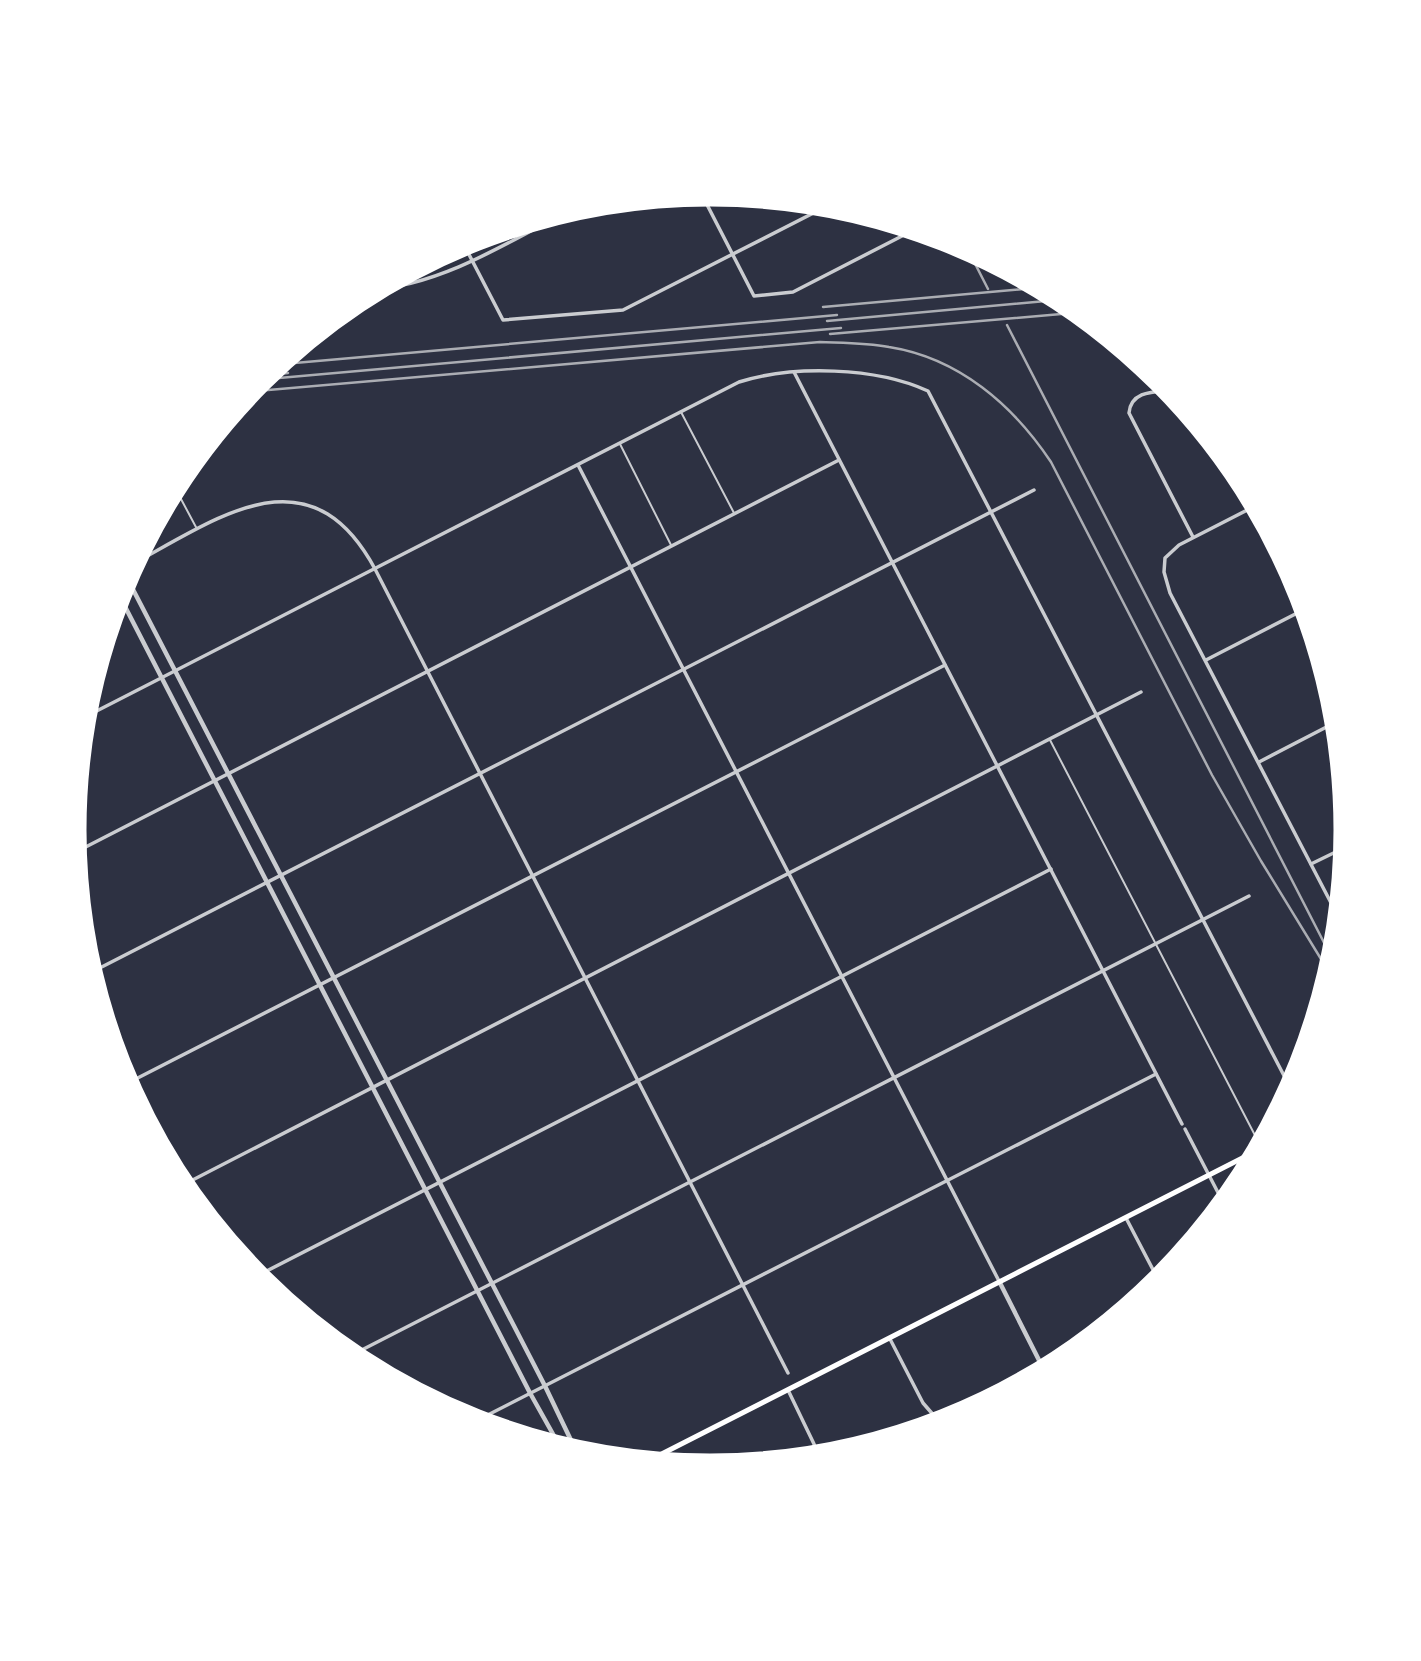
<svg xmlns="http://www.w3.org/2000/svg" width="1421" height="1661" viewBox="0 0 1421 1661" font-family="'Asap Condensed',sans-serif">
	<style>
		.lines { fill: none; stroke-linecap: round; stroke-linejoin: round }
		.service { stroke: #caccd0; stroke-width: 2 }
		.minor { stroke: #caccd0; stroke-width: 3.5 }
		.tertiary { stroke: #caccd0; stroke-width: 4.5 }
		.secondary { stroke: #fff; stroke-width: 5 }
		.rail { stroke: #abadb3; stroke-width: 2.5 }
		.rim { fill: none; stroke: #fff; stroke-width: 9 }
	</style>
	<rect width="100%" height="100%" fill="#2d3142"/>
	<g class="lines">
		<g class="service">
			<path d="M 681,412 L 734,513"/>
			<path d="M 620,444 L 671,545"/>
			<path d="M 173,484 L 197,529"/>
			<path d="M 1050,740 L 1260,1145"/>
		</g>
		<g class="minor">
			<path d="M 700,191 L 754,296 L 793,292 L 902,236 L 904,223"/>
			<path d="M 462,241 L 503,320 L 623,310 L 835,202"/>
			<path d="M 371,289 C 441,287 519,236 581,204"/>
			<path d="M 794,372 L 1182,1124"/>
			<path d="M 1173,390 C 1156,392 1131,390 1129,413 L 1193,537"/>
			<path d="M 578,465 L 999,1281"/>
			<path d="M 1259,504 L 1179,545 L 1165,558 L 1164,572 L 1170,593 L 1342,924"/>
			<path d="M 129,566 C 217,519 309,447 375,569 L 788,1373"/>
			<path d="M 1206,660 L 1309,607"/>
			<path d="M 81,719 L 739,382 C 793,365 876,367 928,391 L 1293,1093"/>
			<path d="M 1259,762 L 1340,720"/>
			<path d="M 72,854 L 839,460"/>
			<path d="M 1311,864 L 1350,845"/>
			<path d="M 88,974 L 1034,490"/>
			<path d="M 124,1085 L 945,665"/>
			<path d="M 1185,1129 L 1226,1208"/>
			<path d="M 179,1187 L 1141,692"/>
			<path d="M 1126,1218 L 1161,1285"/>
			<path d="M 253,1278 L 1051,869"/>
			<path d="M 890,1339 L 923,1403 L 943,1426"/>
			<path d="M 348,1357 L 1249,896"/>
			<path d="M 788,1390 L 814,1444 L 818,1460"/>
			<path d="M 470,1424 L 1156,1074"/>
		</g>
		<g class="tertiary">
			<path d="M 125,574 L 545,1386 L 579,1457"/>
			<path d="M 117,591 L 530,1393 L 563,1452"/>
			<path d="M 1000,1283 L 1046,1374"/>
		</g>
		<path class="secondary" d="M 642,1464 L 1264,1147"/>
		<g class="rail">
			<path d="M 965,244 L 988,289"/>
			<path d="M 823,307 L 1046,287"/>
			<path d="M 827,321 L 1068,299"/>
			<path d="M 1007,325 L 1336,966"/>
			<path d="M 830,334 L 1084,312"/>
			<path d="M 272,365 L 837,315"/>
			<path d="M 260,376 L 288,373"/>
			<path d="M 279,378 L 841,328"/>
			<path d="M 246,392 L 820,342 C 843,343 867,343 889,347 C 959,358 1013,405 1051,462 L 1212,775 L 1261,861 L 1332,977"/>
		</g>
	</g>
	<path d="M0 0H1421V1661H0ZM82 830a628 628 0 1 1 1256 0a628 628 0 1 1-1256 0Z" fill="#fff" fill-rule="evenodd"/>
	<path class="rim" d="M82 830a628 628 0 1 1 1256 0a628 628 0 1 1-1256 0Z"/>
</svg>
